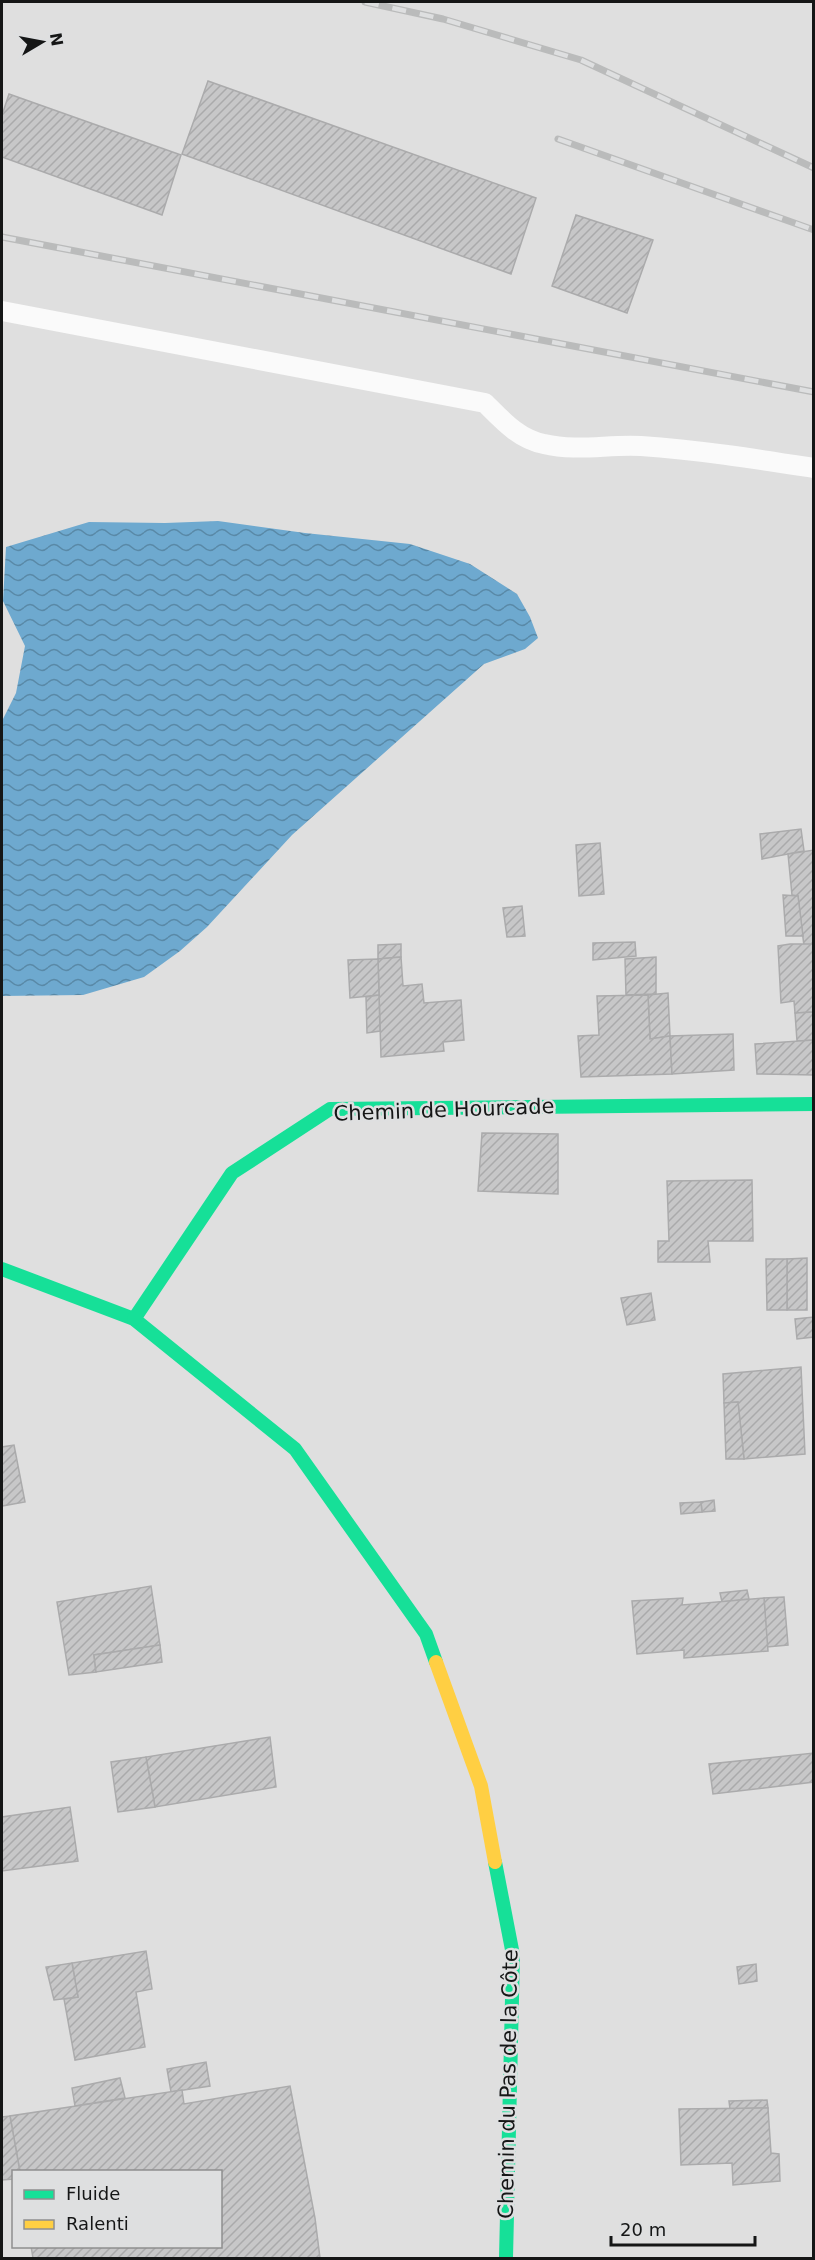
<svg xmlns="http://www.w3.org/2000/svg" width="815" height="2260" viewBox="0 0 815 2260" font-family="'DejaVu Sans',sans-serif">
	<style>
		.water { fill: url(#water-waves) }
		.building { fill: url(#building-hatch); stroke: #ababac; stroke-width: 1.5 }
		.lines { fill: none; stroke-linecap: round; stroke-linejoin: round }
		.lane { stroke: #fafafa; stroke-width: 20 }
		.fast { stroke: #16e098; stroke-width: 14 }
		.slow { stroke: #ffcf43; stroke-width: 14 }
		.rail-casing { stroke: #babbbb; stroke-width: 7 }
		.rail { stroke: #dedfe0; stroke-width: 4.5; stroke-dasharray: 14; stroke-linecap: butt }
		.labels { text-anchor: middle; stroke-width: 5; stroke-linejoin: round; paint-order: stroke }
		.street-label { font-size: 21px; fill: #151616; stroke: #dedfe0 }
	</style>
	<defs>
		<pattern id="water-waves" width="16" height="10" patternUnits="userSpaceOnUse" patternTransform="scale(1.5)"><rect width="16" height="10" fill="#6ea9cf"/><path d="M0 5q4-4 8 0t8 0" fill="none" stroke="#5989a7"/></pattern>
		<pattern id="building-hatch" width="6" height="6" patternUnits="userSpaceOnUse" patternTransform="scale(1.5)"><rect width="6" height="6" fill="#c7c7c8"/><path d="M-1 1l2-2M0 6l6-6M5 7l2-2" fill="none" stroke="#aaaaab"/></pattern>
	</defs>
	<rect width="100%" height="100%" fill="#dfdfdf"/>
	<path class="water" d="M 218,521 L 305,533 L 410,544 L 470,564 L 517,594 L 530,617 L 538,638 L 525,649 L 484,664 L 292,835 L 207,927 L 180,951 L 144,977 L 83,995 L 2,996 L 2,721 L 16,693 L 25,646 L 3,601 L 6,547 L 89,522 L 165,523 Z"/>
	<g class="building">
		<path d="M 208,81 L 536,198 L 511,274 L 182,154 Z"/>
		<path d="M 9,94 L 181,155 L 162,215 L 2,157 L 2,115 Z"/>
		<path d="M 576,215 L 653,240 L 627,313 L 552,286 Z"/>
		<path d="M 801,829 L 804,851 L 762,859 L 760,834 Z"/>
		<path d="M 600,843 L 604,894 L 579,896 L 576,845 Z"/>
		<path d="M 814,850 L 814,944 L 804,946 L 798,896 L 792,895 L 788,854 Z"/>
		<path d="M 783,895 L 798,896 L 803,936 L 786,936 Z"/>
		<path d="M 522,906 L 525,936 L 507,937 L 503,908 Z"/>
		<path d="M 635,942 L 636,956 L 593,960 L 593,943 Z"/>
		<path d="M 401,944 L 401,957 L 378,959 L 378,945 Z"/>
		<path d="M 790,944 L 814,944 L 814,1012 L 795,1013 L 794,1001 L 781,1003 L 778,946 Z"/>
		<path d="M 401,957 L 403,986 L 422,984 L 424,1003 L 461,1000 L 464,1040 L 443,1042 L 444,1051 L 381,1057 L 378,959 Z"/>
		<path d="M 656,957 L 656,994 L 626,995 L 625,959 Z"/>
		<path d="M 378,959 L 379,995 L 350,998 L 348,960 Z"/>
		<path d="M 668,993 L 670,1036 L 650,1039 L 648,995 Z"/>
		<path d="M 379,995 L 380,1031 L 367,1033 L 366,997 Z"/>
		<path d="M 648,995 L 650,1039 L 670,1036 L 672,1074 L 581,1077 L 578,1036 L 599,1035 L 597,996 Z"/>
		<path d="M 814,1012 L 814,1040 L 797,1041 L 795,1013 Z"/>
		<path d="M 733,1034 L 734,1070 L 672,1074 L 670,1036 Z"/>
		<path d="M 814,1040 L 814,1075 L 757,1074 L 755,1044 Z"/>
		<path d="M 482,1133 L 558,1134 L 558,1194 L 478,1191 Z"/>
		<path d="M 667,1181 L 752,1180 L 753,1241 L 708,1241 L 710,1262 L 658,1262 L 658,1241 L 669,1241 Z"/>
		<path d="M 807,1258 L 807,1310 L 787,1310 L 787,1259 Z"/>
		<path d="M 766,1259 L 787,1259 L 787,1310 L 767,1310 Z"/>
		<path d="M 651,1293 L 655,1320 L 627,1325 L 621,1298 Z"/>
		<path d="M 814,1317 L 814,1337 L 797,1339 L 795,1319 Z"/>
		<path d="M 801,1367 L 805,1454 L 744,1459 L 738,1402 L 724,1403 L 723,1374 Z"/>
		<path d="M 738,1402 L 744,1459 L 726,1459 L 724,1403 Z"/>
		<path d="M 14,1445 L 25,1502 L 2,1506 L 2,1447 Z"/>
		<path d="M 714,1500 L 715,1511 L 702,1512 L 701,1502 Z"/>
		<path d="M 701,1502 L 702,1512 L 681,1514 L 680,1503 Z"/>
		<path d="M 151,1586 L 160,1645 L 94,1655 L 96,1672 L 69,1675 L 57,1602 Z"/>
		<path d="M 747,1590 L 749,1599 L 722,1602 L 720,1593 Z"/>
		<path d="M 784,1597 L 788,1645 L 767,1647 L 764,1598 Z"/>
		<path d="M 683,1598 L 682,1605 L 764,1598 L 768,1651 L 684,1658 L 684,1650 L 637,1654 L 632,1601 Z"/>
		<path d="M 160,1645 L 162,1662 L 96,1672 L 94,1655 Z"/>
		<path d="M 270,1737 L 276,1787 L 155,1807 L 146,1757 Z"/>
		<path d="M 814,1753 L 814,1782 L 713,1794 L 709,1764 Z"/>
		<path d="M 146,1757 L 155,1807 L 118,1812 L 111,1762 Z"/>
		<path d="M 70,1807 L 78,1861 L 2,1871 L 2,1817 Z"/>
		<path d="M 146,1951 L 152,1989 L 136,1992 L 145,2047 L 75,2060 L 64,1999 L 78,1997 L 72,1963 Z"/>
		<path d="M 72,1963 L 78,1997 L 54,2000 L 46,1967 Z"/>
		<path d="M 756,1964 L 757,1981 L 739,1984 L 737,1967 Z"/>
		<path d="M 206,2062 L 210,2086 L 171,2092 L 167,2069 Z"/>
		<path d="M 120,2078 L 125,2098 L 75,2106 L 72,2088 Z"/>
		<path d="M 290,2086 L 315,2218 L 320,2258 L 33,2258 L 31,2246 L 220,2246 L 220,2172 L 20,2172 L 10,2116 L 182,2090 L 184,2104 Z"/>
		<path d="M 767,2100 L 768,2108 L 730,2109 L 729,2101 Z"/>
		<path d="M 768,2108 L 771,2153 L 779,2154 L 780,2181 L 733,2185 L 732,2163 L 681,2165 L 679,2109 Z"/>
		<path d="M 10,2116 L 20,2172 L 14,2172 L 14,2179 L 2,2180 L 2,2117 Z"/>
	</g>
	<g class="lines">
		<path class="lane" d="M 2,311 L 485,403 C 503,421 519,439 544,444 C 577,452 608,444 641,446 C 699,450 756,459 814,468"/>
		<g class="fast">
			<path d="M 2,1269 L 134,1319 L 295,1449 L 426,1634 L 436,1662"/>
			<path d="M 134,1319 L 232,1173 L 330,1109 L 814,1104"/>
			<path d="M 495,1862 L 513,1955 L 506,2258"/>
		</g>
		<path class="slow" d="M 436,1662 L 481,1786 L 495,1862"/>
		<defs>
			<g id="rail">
				<path d="M 365,2 L 443,19 L 581,60 L 814,168"/>
				<path d="M 558,139 L 814,230"/>
				<path d="M 2,237 L 814,392"/>
			</g>
		</defs>
		<use href="#rail" class="rail-casing"/>
		<use href="#rail" class="rail"/>
	</g>
	<g class="labels">
		<g class="street-label">
			<text transform="translate(444 1110) rotate(-2)" y="7">Chemin de Hourcade</text>
			<text transform="translate(508 2084) rotate(-89)" y="7">Chemin du Pas de la Côte</text>
		</g>
	</g>
	<rect width="815" height="2260" fill="none" stroke="#151616" stroke-width="6"/>
	<rect x="12" y="2170" width="210" height="78" fill="#dedfe0" stroke="#8e8f8f" stroke-width="1.5"/>
	<rect x="24" y="2190" width="30" height="9" fill="#16e098" stroke="#8e8f8f" stroke-width="1.5"/>
	<text x="66" y="2200" font-size="18" fill="#151616">Fluide</text>
	<rect x="24" y="2220" width="30" height="9" fill="#ffcf43" stroke="#8e8f8f" stroke-width="1.5"/>
	<text x="66" y="2230" font-size="18" fill="#151616">Ralenti</text>
	<g transform="translate(42 42) rotate(80)" stroke="#dedfe0" stroke-width="4.5" paint-order="stroke">
	<path d="M0-4.5L10 22L0 15L-10 22Z" fill="#151616"/>
	<text y="-9" font-size="16" font-weight="bold" text-anchor="middle" fill="#151616">N</text>
	</g>
	<path d="M611 2236v9h144v-9" fill="none" stroke="#151616" stroke-width="3"/>
	<text x="620" y="2236" font-size="18" fill="#151616" stroke="#dedfe0" stroke-width="4.5" paint-order="stroke">20 m</text>
</svg>
